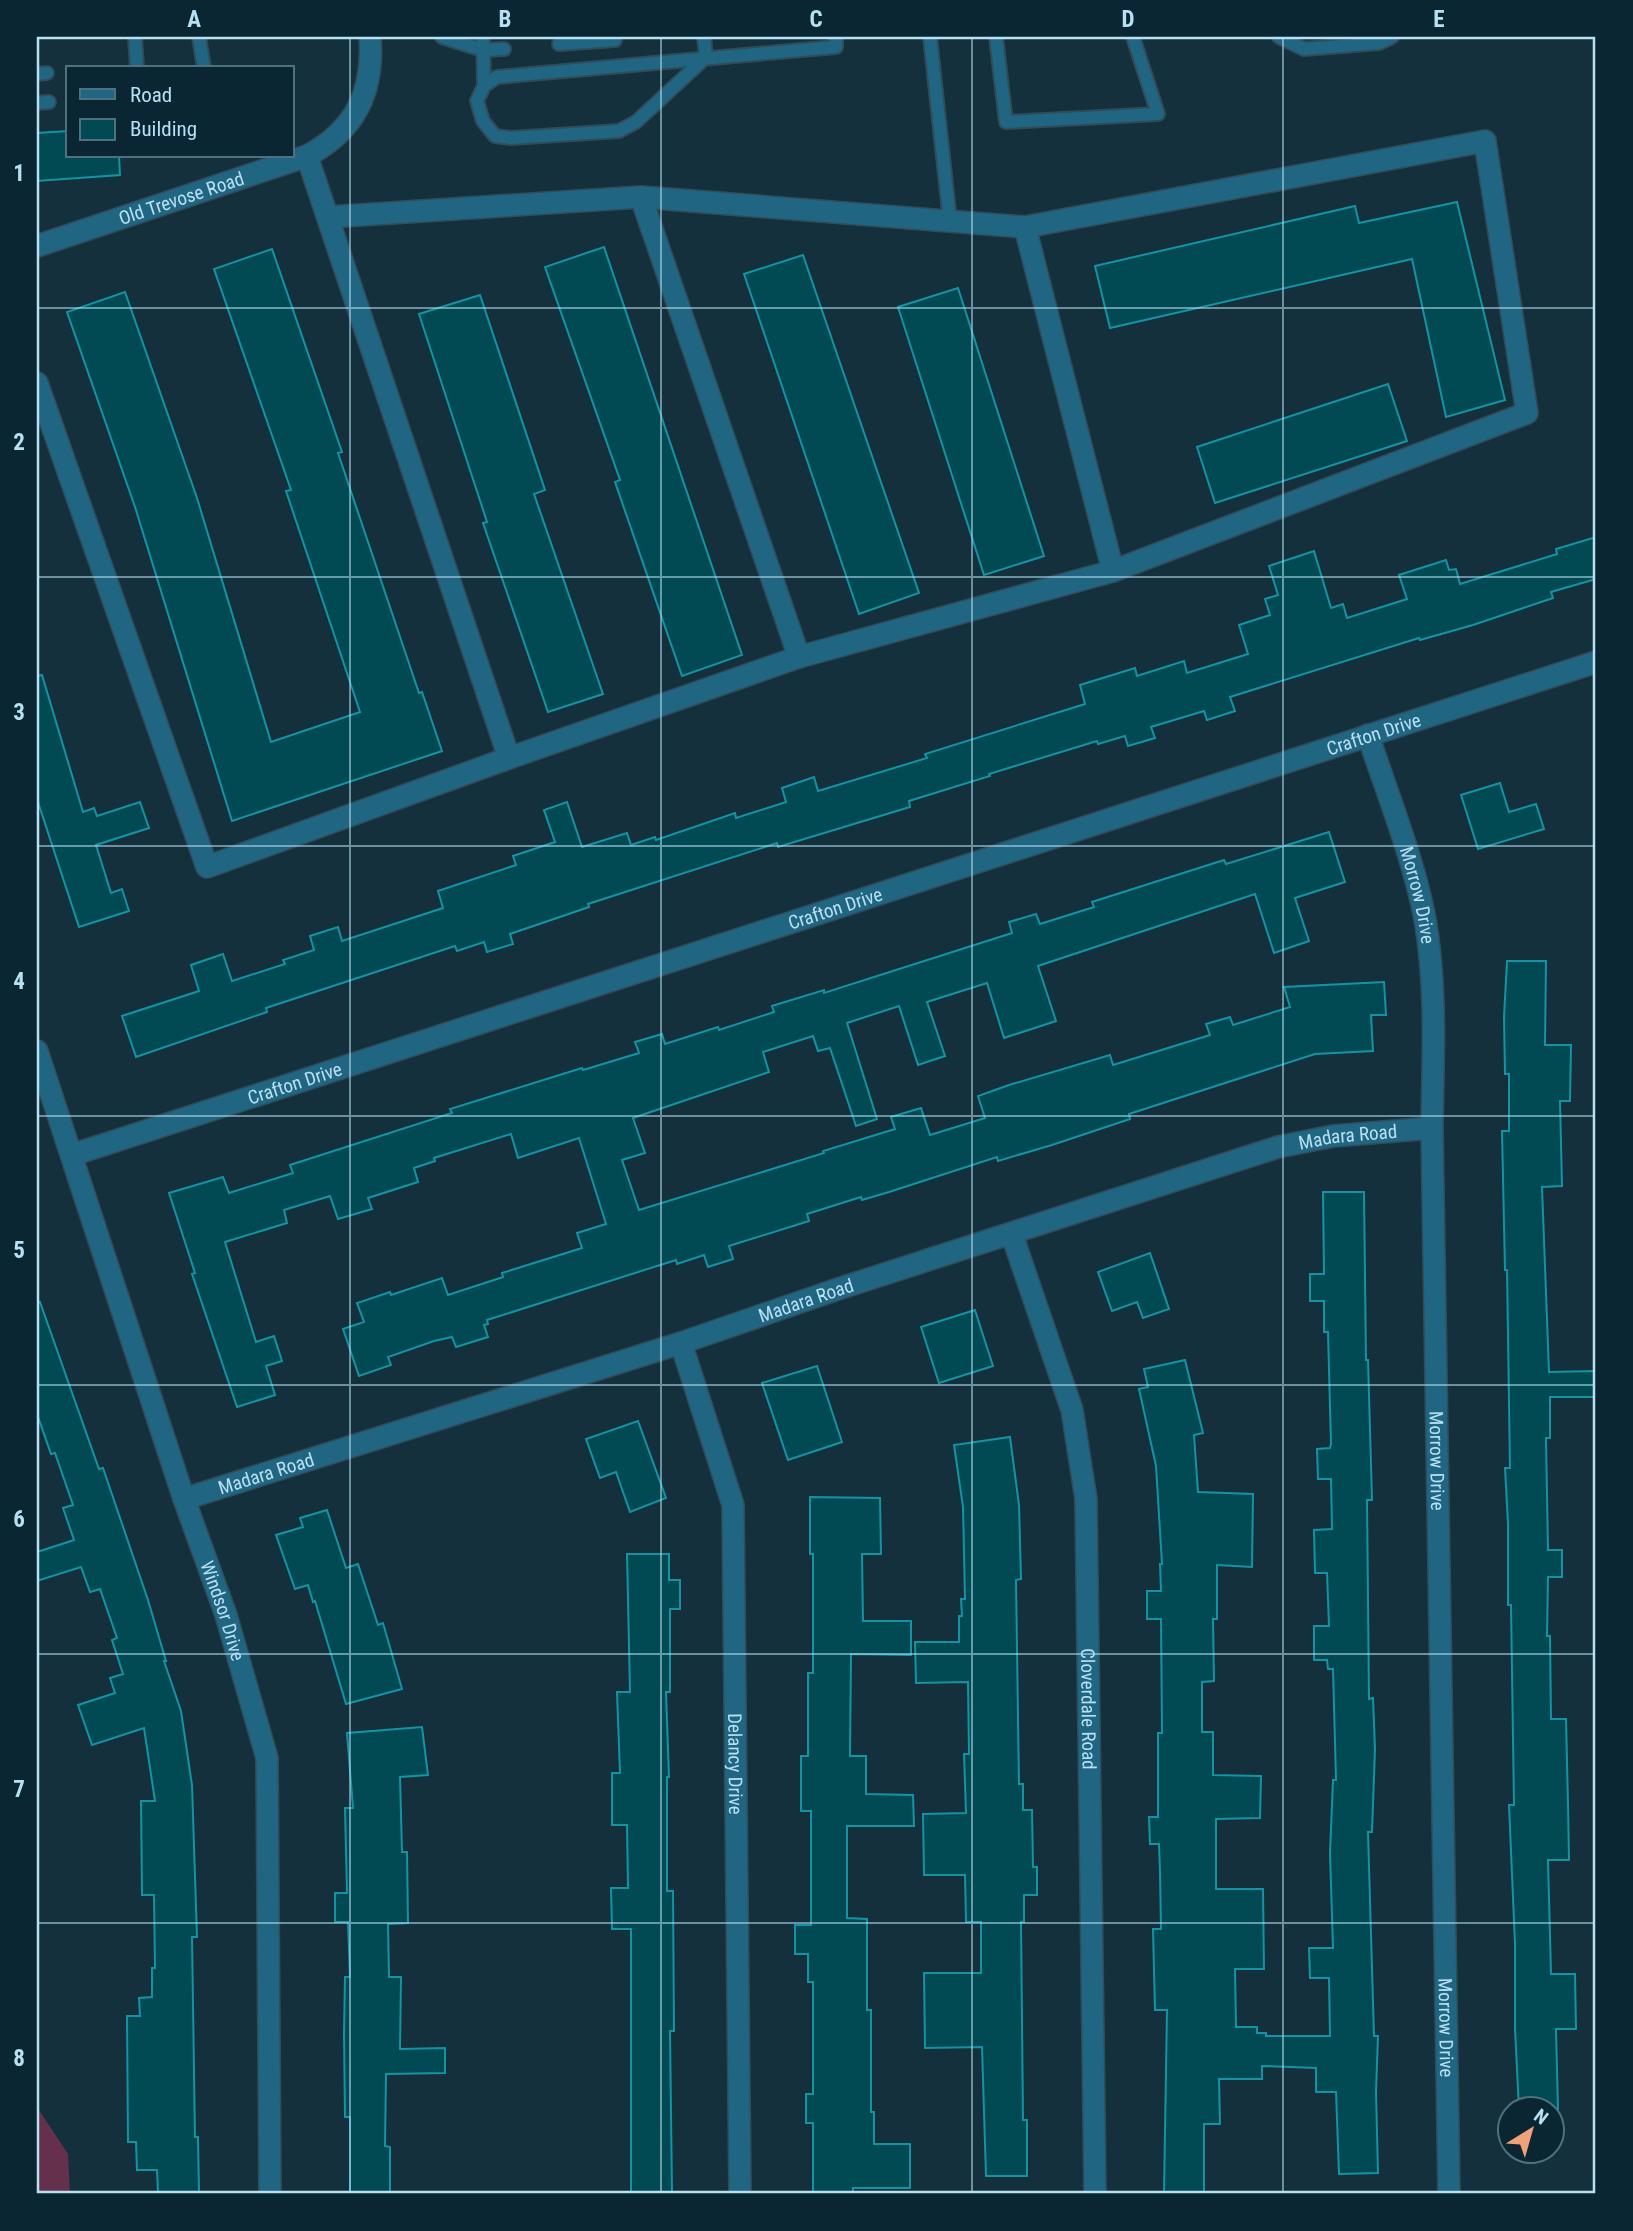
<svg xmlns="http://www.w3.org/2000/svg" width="1633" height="2231" viewBox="0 0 1633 2231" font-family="'Roboto Condensed',sans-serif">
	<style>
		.green { fill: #65304c }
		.building { fill: #014a53; stroke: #1593a3; stroke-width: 2 }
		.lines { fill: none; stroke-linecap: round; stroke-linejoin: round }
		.lane-casing { stroke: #304b59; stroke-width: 16 }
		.street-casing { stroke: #304b59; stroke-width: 24 }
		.lane { stroke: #206682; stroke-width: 12 }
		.street { stroke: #206682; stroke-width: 21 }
		.grid { fill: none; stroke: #b7e0f3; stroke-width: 2; stroke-opacity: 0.55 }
		.labels { text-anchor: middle; stroke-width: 7; stroke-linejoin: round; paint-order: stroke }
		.street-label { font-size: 19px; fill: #b7e0f3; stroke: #092632 }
		.neatline { fill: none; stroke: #b7e0f3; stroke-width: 2.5 }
		.grid-label { font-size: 23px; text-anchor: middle; font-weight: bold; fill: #b7e0f3 }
	</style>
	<rect width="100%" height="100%" fill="#14303c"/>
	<path class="green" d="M 37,2107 L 68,2154 L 70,2194 L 37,2194 Z"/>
	<g class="building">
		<path d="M 68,131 L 68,156 L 119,156 L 120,175 L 37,181 L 37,133 Z"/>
		<path d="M 1457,202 L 1505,400 L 1446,417 L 1412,259 L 1110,328 L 1095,266 L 1355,206 L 1359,223 Z"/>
		<path d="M 604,247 L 742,655 L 682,676 L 615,482 L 620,480 L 545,267 Z"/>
		<path d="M 272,249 L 342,452 L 338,453 L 419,693 L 422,692 L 442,751 L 232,821 L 135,507 L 67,312 L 125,292 L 197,498 L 271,742 L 360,712 L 286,491 L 291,490 L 214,269 Z"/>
		<path d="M 803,255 L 919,593 L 859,614 L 744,274 Z"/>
		<path d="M 958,288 L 1044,556 L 984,575 L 898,307 Z"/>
		<path d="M 480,295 L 545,490 L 534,494 L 603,694 L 548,712 L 483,523 L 487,522 L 419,314 Z"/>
		<path d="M 1388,384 L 1407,441 L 1215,503 L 1197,447 Z"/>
		<path d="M 1596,537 L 1596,579 L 1551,592 L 1553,598 L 1473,625 L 1420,640 L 1419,638 L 1230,697 L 1235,711 L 1207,720 L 1204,711 L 1151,727 L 1155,738 L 1128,746 L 1125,736 L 1098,744 L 1097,741 L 989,774 L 990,776 L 909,801 L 910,807 L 778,847 L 777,843 L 588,904 L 589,907 L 510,934 L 513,944 L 487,952 L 484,942 L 457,951 L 455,946 L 266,1008 L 267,1012 L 136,1057 L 122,1016 L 199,991 L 191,965 L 223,954 L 232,981 L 285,964 L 283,960 L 314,950 L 310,936 L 338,927 L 342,941 L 443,908 L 438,891 L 516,865 L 513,856 L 555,842 L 544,810 L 567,802 L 582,847 L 627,833 L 631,845 L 655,837 L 656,840 L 735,813 L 736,818 L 786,802 L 782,788 L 814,777 L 818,791 L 927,758 L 925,754 L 1085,704 L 1080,685 L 1135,668 L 1137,676 L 1184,661 L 1187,673 L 1248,654 L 1239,625 L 1270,615 L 1265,599 L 1278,595 L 1269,566 L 1314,551 L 1331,608 L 1343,604 L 1347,618 L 1407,599 L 1399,575 L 1446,560 L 1449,570 L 1456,569 L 1460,584 L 1557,554 L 1556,549 Z"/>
		<path d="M 42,675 L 83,812 L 94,808 L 97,816 L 140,802 L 149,828 L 96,845 L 111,893 L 122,889 L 129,911 L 79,927 L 37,799 L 37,676 Z"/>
		<path d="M 1500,783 L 1509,812 L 1536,804 L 1544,829 L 1478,849 L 1461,795 Z"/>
		<path d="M 1329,832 L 1345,882 L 1295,898 L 1309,941 L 1274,953 L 1255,894 L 1038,966 L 1056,1021 L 1004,1038 L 987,983 L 927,1002 L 945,1056 L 918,1065 L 899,1006 L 847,1023 L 877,1119 L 856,1126 L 830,1048 L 818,1051 L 813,1036 L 763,1052 L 769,1072 L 633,1118 L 645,1153 L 622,1160 L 639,1210 L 824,1153 L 823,1151 L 895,1129 L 891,1117 L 921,1108 L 930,1135 L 985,1118 L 978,1096 L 1009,1085 L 1110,1055 L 1113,1065 L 1210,1035 L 1206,1024 L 1230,1017 L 1233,1025 L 1290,1007 L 1284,987 L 1384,982 L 1386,1015 L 1371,1015 L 1373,1051 L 1315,1054 L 1129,1114 L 1130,1119 L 1052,1145 L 998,1161 L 997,1157 L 889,1192 L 862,1200 L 861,1197 L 807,1214 L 809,1221 L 729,1246 L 733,1259 L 708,1267 L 704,1255 L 677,1264 L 676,1260 L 487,1320 L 488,1324 L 484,1325 L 488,1337 L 456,1347 L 452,1337 L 434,1341 L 388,1357 L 391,1365 L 359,1376 L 343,1329 L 364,1322 L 357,1303 L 390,1292 L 391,1295 L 442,1278 L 448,1295 L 503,1277 L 502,1273 L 582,1248 L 577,1233 L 606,1224 L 579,1138 L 518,1158 L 511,1134 L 434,1158 L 435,1161 L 414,1168 L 418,1182 L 368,1198 L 372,1209 L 338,1219 L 330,1196 L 284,1210 L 287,1223 L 225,1242 L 256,1342 L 274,1336 L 282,1361 L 266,1366 L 275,1395 L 237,1407 L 192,1274 L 195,1273 L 169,1193 L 223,1177 L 229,1193 L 293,1173 L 290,1165 L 452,1113 L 450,1109 L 582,1068 L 583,1070 L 639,1053 L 635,1042 L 662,1034 L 665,1044 L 718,1027 L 719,1030 L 774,1012 L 772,1006 L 824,990 L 824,993 L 1012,933 L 1009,922 L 1036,914 L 1040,924 L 1094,907 L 1092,902 L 1224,860 L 1226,864 Z"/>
		<path d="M 1507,961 L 1546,961 L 1545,1045 L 1571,1045 L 1570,1101 L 1560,1101 L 1562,1186 L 1542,1187 L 1549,1372 L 1596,1371 L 1596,1397 L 1550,1397 L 1550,1438 L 1546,1438 L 1548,1550 L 1562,1550 L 1562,1577 L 1548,1577 L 1547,1636 L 1550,1636 L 1551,1719 L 1566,1719 L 1568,1804 L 1569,1860 L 1548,1860 L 1551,1974 L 1575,1974 L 1576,2029 L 1556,2029 L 1558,2109 L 1519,2109 L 1515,2029 L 1515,1944 L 1509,1805 L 1514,1805 L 1511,1605 L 1508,1605 L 1508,1524 L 1505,1468 L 1510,1468 L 1507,1270 L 1505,1270 L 1502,1131 L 1509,1131 L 1509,1074 L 1505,1074 L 1504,1017 Z"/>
		<path d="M 1323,1192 L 1364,1192 L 1366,1360 L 1368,1360 L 1372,1500 L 1367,1500 L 1369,1699 L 1373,1698 L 1375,1749 L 1372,1832 L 1368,1832 L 1374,2036 L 1378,2036 L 1376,2092 L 1378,2173 L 1339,2174 L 1336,2092 L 1316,2092 L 1316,2068 L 1262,2066 L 1262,2079 L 1219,2079 L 1220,2124 L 1204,2124 L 1204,2194 L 1164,2194 L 1167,2010 L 1155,2010 L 1153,1929 L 1161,1929 L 1160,1872 L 1159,1844 L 1150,1844 L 1149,1817 L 1158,1817 L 1158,1733 L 1162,1733 L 1161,1619 L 1147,1619 L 1147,1591 L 1161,1591 L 1160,1564 L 1162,1564 L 1156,1466 L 1139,1389 L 1148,1387 L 1144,1369 L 1185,1360 L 1203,1433 L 1194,1435 L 1198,1492 L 1253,1494 L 1252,1567 L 1217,1565 L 1217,1619 L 1213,1619 L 1214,1681 L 1202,1682 L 1202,1732 L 1213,1732 L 1213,1775 L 1261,1776 L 1260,1818 L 1216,1819 L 1216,1889 L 1263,1889 L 1264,1969 L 1235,1969 L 1236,2027 L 1257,2027 L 1257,2033 L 1266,2033 L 1266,2036 L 1330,2036 L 1329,1978 L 1310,1978 L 1309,1948 L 1333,1948 L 1330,1853 L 1333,1780 L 1336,1780 L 1333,1669 L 1328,1669 L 1327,1660 L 1314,1660 L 1314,1626 L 1329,1626 L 1327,1573 L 1315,1573 L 1314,1530 L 1332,1529 L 1331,1479 L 1318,1479 L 1317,1449 L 1330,1448 L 1331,1444 L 1328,1332 L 1324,1332 L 1324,1301 L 1310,1301 L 1310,1274 L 1324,1274 Z"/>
		<path d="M 1150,1253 L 1169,1309 L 1143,1318 L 1137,1302 L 1112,1311 L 1098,1272 Z"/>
		<path d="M 40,1302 L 99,1469 L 103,1468 L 148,1600 L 166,1661 L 164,1661 L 181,1711 L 192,1785 L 197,1937 L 192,1937 L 195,2137 L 198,2137 L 199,2192 L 158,2193 L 157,2170 L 137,2170 L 136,2142 L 128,2142 L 127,2016 L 140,2016 L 139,1998 L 152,1997 L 152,1968 L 155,1968 L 154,1895 L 142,1895 L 141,1801 L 155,1801 L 144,1728 L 92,1745 L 78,1705 L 115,1693 L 110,1678 L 123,1674 L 112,1640 L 117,1638 L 100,1589 L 90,1592 L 81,1567 L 37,1581 L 37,1552 L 74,1540 L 63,1508 L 73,1505 L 55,1453 L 51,1454 L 37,1414 L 37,1303 Z"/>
		<path d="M 975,1310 L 993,1366 L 939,1383 L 921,1327 Z"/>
		<path d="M 817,1366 L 842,1442 L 788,1460 L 762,1383 Z"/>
		<path d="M 638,1421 L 666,1498 L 630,1512 L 616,1472 L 600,1478 L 586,1439 Z"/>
		<path d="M 1010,1437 L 1019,1505 L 1021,1579 L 1016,1580 L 1019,1784 L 1023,1784 L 1023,1810 L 1032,1810 L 1033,1867 L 1037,1867 L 1037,1895 L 1024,1895 L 1024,1922 L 1021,1922 L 1023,2120 L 1027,2120 L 1027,2176 L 986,2176 L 982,2047 L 925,2048 L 924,1973 L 981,1973 L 981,1922 L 966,1922 L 965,1875 L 924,1875 L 923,1814 L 966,1813 L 964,1754 L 969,1754 L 968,1682 L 916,1683 L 915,1642 L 959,1642 L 959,1616 L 962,1616 L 961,1599 L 965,1599 L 963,1507 L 954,1445 Z"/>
		<path d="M 810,1497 L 880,1498 L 881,1554 L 862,1554 L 863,1621 L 911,1621 L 911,1655 L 851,1654 L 850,1756 L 866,1756 L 866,1794 L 913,1795 L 914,1826 L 847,1826 L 847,1918 L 867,1919 L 867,2010 L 871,2010 L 871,2112 L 874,2112 L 874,2144 L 910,2144 L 910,2188 L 853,2188 L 853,2194 L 813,2194 L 813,2123 L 806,2123 L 806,2094 L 813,2094 L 813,1982 L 808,1982 L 808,1954 L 795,1954 L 795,1925 L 811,1925 L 811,1811 L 801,1811 L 801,1756 L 808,1756 L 808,1673 L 813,1673 L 813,1554 L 810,1554 Z"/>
		<path d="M 327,1510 L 346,1568 L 358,1564 L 378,1625 L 383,1623 L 402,1689 L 346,1704 L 315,1601 L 313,1602 L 308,1585 L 295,1589 L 276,1535 L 303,1527 L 300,1518 Z"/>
		<path d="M 627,1554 L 669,1554 L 669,1580 L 680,1580 L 680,1609 L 670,1609 L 670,1692 L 666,1692 L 669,1777 L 667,1777 L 667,1891 L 673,1891 L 674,2031 L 670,2031 L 672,2194 L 631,2194 L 631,1929 L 612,1929 L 611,1888 L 628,1888 L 627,1825 L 612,1825 L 612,1773 L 620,1773 L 617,1692 L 630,1692 Z"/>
		<path d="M 422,1727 L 428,1775 L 400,1777 L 402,1852 L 407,1852 L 408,1923 L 388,1924 L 389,1977 L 401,1977 L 400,2049 L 445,2048 L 445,2073 L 386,2074 L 385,2146 L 390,2147 L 390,2194 L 350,2194 L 350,2117 L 345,2117 L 344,2033 L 345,1977 L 350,1977 L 348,1922 L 335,1922 L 335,1893 L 347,1893 L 345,1808 L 353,1808 L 347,1733 Z"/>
	</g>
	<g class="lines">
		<defs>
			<g id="lane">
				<path d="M 135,37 L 137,68"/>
				<path d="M 199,37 L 204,68"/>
				<path d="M 442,37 L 483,50 L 504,49"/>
				<path d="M 483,37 L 484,86"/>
				<path d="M 704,37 L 706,57"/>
				<path d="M 930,37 L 950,221"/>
				<path d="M 996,37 L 1006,122 L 1158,114 L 1133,37"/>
				<path d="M 1279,37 L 1304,49 L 1379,43 L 1392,37"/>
				<path d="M 559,44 L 615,40"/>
				<path d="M 706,57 L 636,122 L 619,131 L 511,138 L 495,136 L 483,121 L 477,101 L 484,86 L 497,77 L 836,47 L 836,37"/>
				<path d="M 37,74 L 47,73"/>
				<path d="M 37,103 L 49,102"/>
			</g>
			<g id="street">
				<path d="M 307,156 L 509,758"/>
				<path d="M 641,197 L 799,657"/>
				<path d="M 328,217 L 641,197 L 1025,227 L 1113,571"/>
				<path id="s1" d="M 37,246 L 307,156 C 356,130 374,91 370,37"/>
				<path d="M 37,383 L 207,867 L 509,758 L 799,657 L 1113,571 L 1527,413 L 1485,141 L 1025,227"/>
				<path id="s2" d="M 1368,735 C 1388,796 1413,857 1425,919 C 1437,988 1433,1058 1432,1128 L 1449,2194"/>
				<path id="s3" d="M 37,1051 L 184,1499 L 226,1615 L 267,1758 L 270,2194"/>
				<path id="s4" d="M 72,1155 L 1596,662"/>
				<path id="s5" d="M 1012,1235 L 1072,1410 L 1086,1499 L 1095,2194"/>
				<path id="s6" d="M 681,1343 L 733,1505 L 740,2194"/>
				<path id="s7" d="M 184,1499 L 681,1343 L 838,1289 L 1278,1147 L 1333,1136 L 1432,1128"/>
			</g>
		</defs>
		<use href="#lane" class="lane-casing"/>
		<use href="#street" class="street-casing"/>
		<use href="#lane" class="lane"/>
		<use href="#street" class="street"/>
	</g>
	<path class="grid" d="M 350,37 L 350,2194M 661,37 L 661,2194M 972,37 L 972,2194M 1283,37 L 1283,2194M 37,308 L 1596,308M 37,577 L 1596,577M 37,846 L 1596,846M 37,1116 L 1596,1116M 37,1385 L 1596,1385M 37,1654 L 1596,1654M 37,1923 L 1596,1923"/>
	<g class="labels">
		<g class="street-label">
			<text dy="7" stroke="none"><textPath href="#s1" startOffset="152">Old Trevose Road</textPath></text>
			<text dy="7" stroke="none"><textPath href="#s4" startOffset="1368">Crafton Drive</textPath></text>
			<text dy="7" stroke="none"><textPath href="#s2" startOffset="168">Morrow Drive</textPath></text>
			<text dy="7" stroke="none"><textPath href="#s4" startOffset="802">Crafton Drive</textPath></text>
			<text dy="7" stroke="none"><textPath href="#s4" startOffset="234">Crafton Drive</textPath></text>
			<text dy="7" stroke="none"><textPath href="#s7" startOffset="1220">Madara Road</textPath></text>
			<text dy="7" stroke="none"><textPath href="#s7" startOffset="653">Madara Road</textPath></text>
			<text dy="7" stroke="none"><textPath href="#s2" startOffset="735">Morrow Drive</textPath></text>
			<text dy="7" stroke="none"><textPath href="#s7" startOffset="86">Madara Road</textPath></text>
			<text dy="7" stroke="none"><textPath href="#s3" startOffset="590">Windsor Drive</textPath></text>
			<text dy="7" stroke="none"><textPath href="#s5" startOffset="485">Cloverdale Road</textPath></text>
			<text dy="7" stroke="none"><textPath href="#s6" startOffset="429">Delancy Drive</textPath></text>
			<text dy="7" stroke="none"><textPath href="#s2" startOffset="1302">Morrow Drive</textPath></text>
		</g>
	</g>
	<rect width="1633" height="2231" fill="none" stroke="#092632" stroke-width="77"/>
	<rect x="66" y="66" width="228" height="91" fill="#092632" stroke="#4f707f" stroke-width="2"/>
	<rect x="80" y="89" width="35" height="10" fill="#206682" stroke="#4f707f" stroke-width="2"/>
	<text x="130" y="102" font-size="21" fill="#b7e0f3">Road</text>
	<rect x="80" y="119" width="35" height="21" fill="#014a53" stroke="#4f707f" stroke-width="2"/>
	<text x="130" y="136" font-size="21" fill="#b7e0f3">Building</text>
	<g transform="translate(1531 2130) rotate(37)"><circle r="33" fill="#092632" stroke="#4f707f" stroke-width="2"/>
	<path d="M0-5L12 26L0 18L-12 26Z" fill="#f0a279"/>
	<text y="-10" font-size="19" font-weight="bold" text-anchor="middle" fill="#b7e0f3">N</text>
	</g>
	<rect x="38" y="38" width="1556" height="2154" class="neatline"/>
	<g class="grid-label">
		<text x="194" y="27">A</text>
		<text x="505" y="27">B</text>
		<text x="816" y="27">C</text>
		<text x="1128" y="27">D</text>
		<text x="1439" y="27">E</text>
		<text x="19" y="181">1</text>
		<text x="19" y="450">2</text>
		<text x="19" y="720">3</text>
		<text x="19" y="989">4</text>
		<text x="19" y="1258">5</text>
		<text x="19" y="1527">6</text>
		<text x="19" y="1797">7</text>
		<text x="19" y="2066">8</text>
	</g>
</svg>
